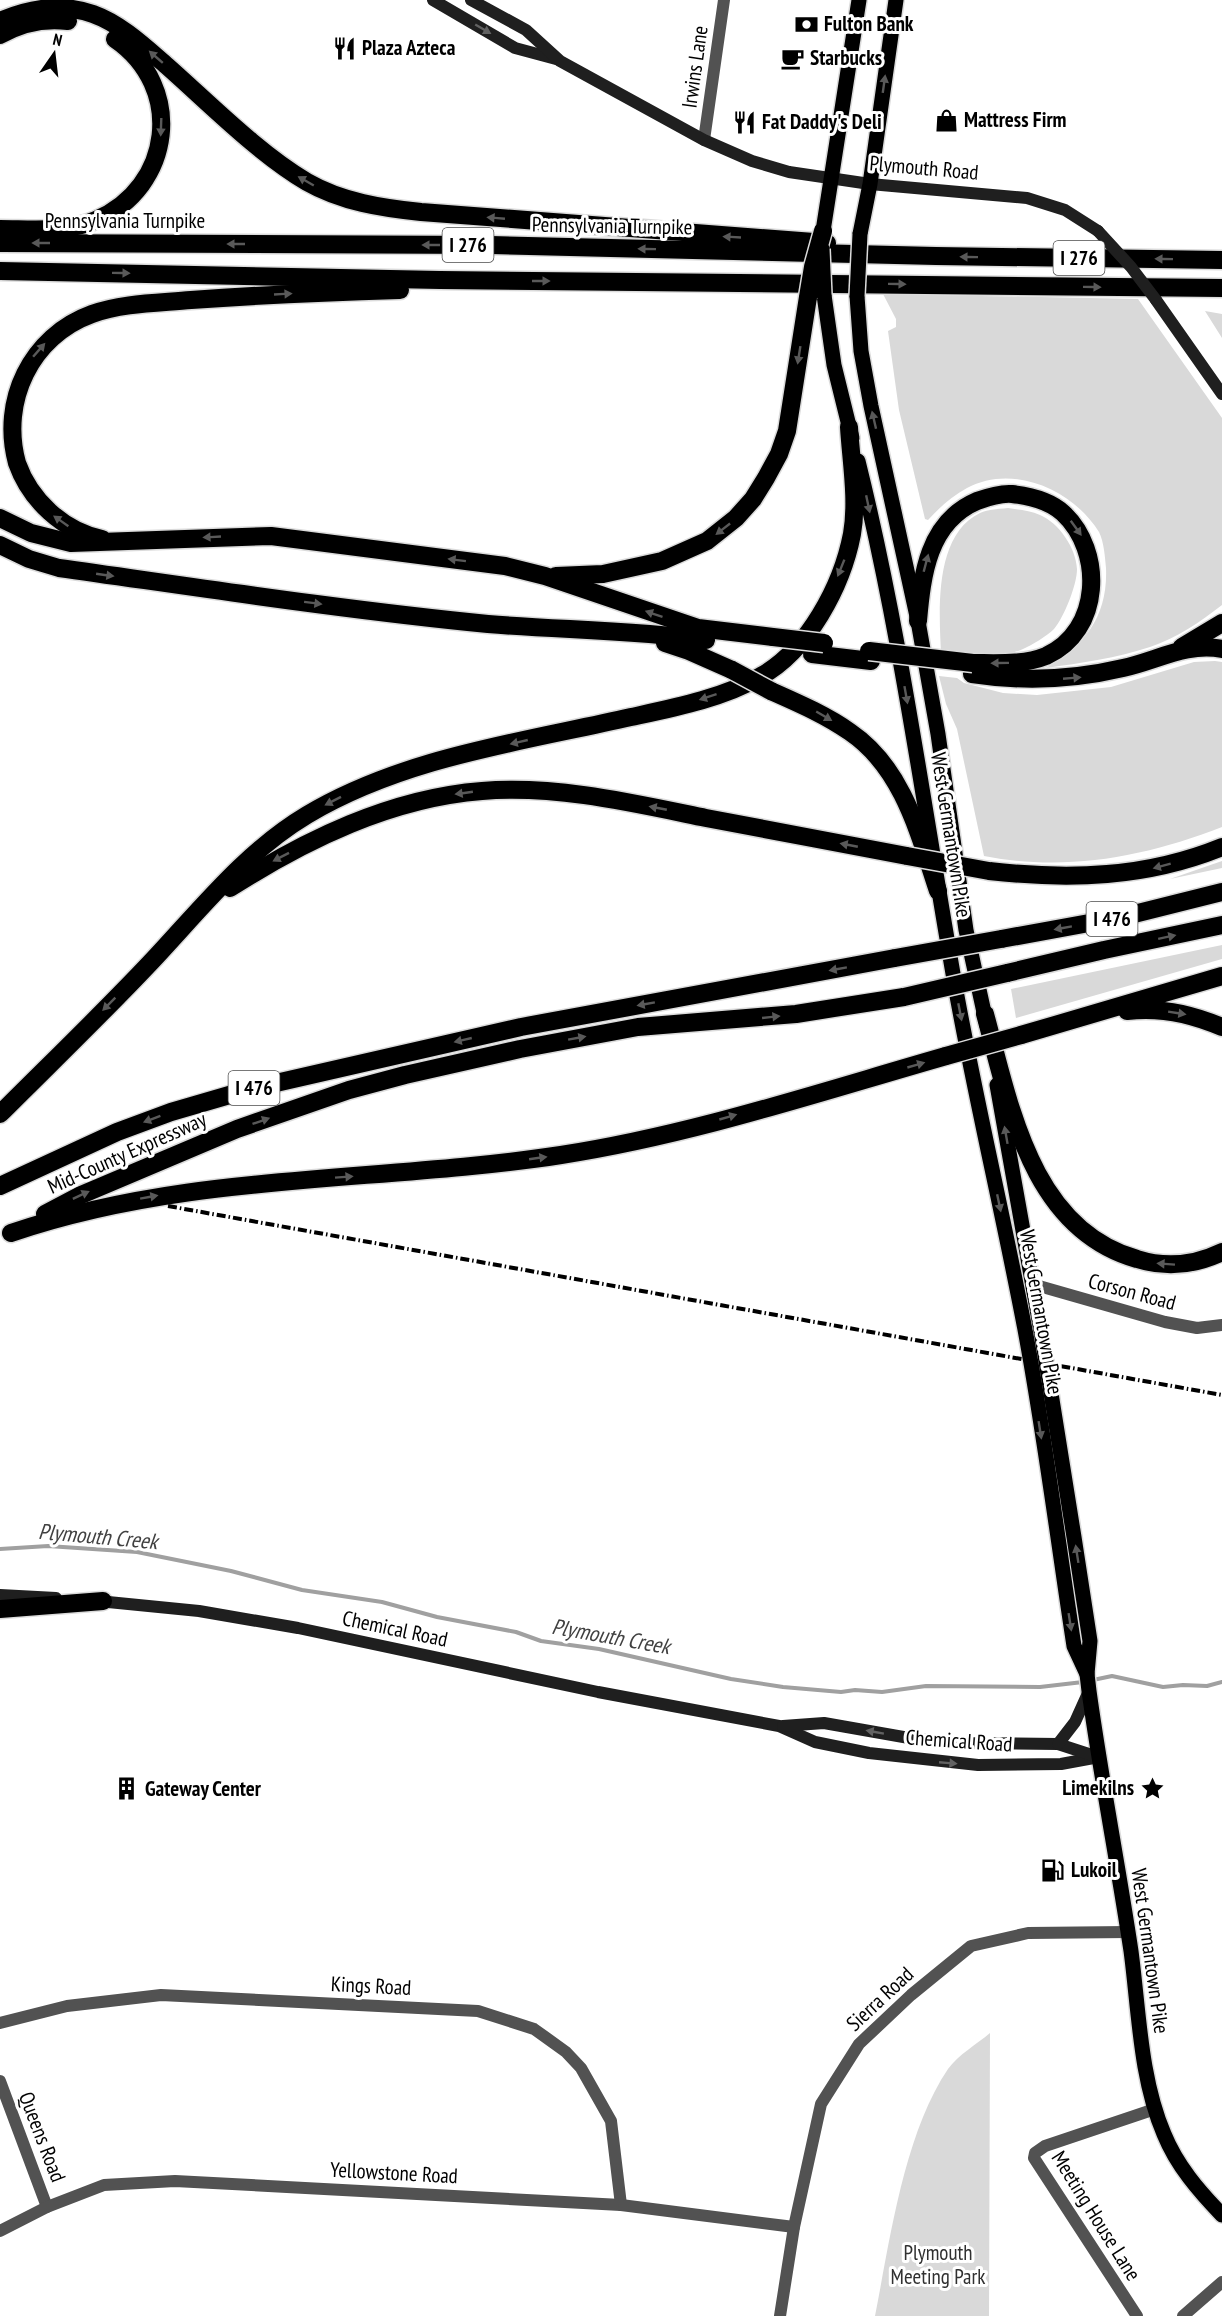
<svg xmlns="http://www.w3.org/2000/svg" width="1222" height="2316" viewBox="0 0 1222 2316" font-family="'PT Sans Narrow',sans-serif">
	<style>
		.green { fill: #d9d9d9 }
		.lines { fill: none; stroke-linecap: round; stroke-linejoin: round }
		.stream { stroke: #a0a0a0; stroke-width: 4 }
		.primary-casing { stroke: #dbdbdb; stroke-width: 18 }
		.motorway-casing { stroke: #dbdbdb; stroke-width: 21 }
		.minor { stroke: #525252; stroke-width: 12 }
		.secondary { stroke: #1f1f1f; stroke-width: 12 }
		.primary { stroke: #000; stroke-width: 15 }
		.motorway { stroke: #000; stroke-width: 18 }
		.rail { stroke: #000; stroke-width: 4; stroke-dasharray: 9 3 1.5 3; stroke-linecap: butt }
		.primary-bridge-casing { stroke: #dbdbdb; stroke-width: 18; stroke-linecap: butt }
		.motorway-bridge-casing { stroke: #dbdbdb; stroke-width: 21; stroke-linecap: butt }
		.secondary-bridge { stroke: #1f1f1f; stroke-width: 12 }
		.primary-bridge { stroke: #000; stroke-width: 15 }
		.motorway-bridge { stroke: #000; stroke-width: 18 }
		.oneway { fill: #626262 }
		.oneway2 { fill: #595959 }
		.labels { text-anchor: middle; stroke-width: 6; stroke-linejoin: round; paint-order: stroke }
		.shield { fill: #fff; stroke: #4c4c4c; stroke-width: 1.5 }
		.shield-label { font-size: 20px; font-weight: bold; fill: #000 }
		.poi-label { font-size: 21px; font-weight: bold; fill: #000; stroke: #fff; text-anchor: start }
		.street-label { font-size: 21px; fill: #000; stroke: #fff }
		.park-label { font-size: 21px; fill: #303030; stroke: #fff }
		.water-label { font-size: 22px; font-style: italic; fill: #414141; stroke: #fff }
	</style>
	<rect width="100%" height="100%" fill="#fff"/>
	<g class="green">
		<path d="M 883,294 L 1138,299 L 1222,418 L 1222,605 C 1200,622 1177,638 1150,647 C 1117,658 1081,663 1046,668 C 1086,645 1108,615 1106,568 C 1105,557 1104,542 1099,532 C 1073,490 1013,463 967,488 C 952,496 939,508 928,520 L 925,519 L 899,410 L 888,331 L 896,327 L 896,319 Z"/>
		<path d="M 1205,311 L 1222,314 L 1222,339 L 1222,338 Z"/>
		<path d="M 1008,508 C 1019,510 1030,510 1040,515 C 1059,523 1076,548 1077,569 C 1077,585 1064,617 1054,629 C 1047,636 1032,645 1023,649 C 998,660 966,656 941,653 C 939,610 934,535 980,513 C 988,509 1000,509 1008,508 Z"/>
		<path d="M 1215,661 L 1222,662 L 1222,827 C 1145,857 1066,872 984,856 L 957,729 L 946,704 L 939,676 L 957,678 L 964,683 L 1003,693 L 1037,695 L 1111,687 L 1194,662 Z"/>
		<path d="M 1222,861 L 1222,868 L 1170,879 Z"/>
		<path d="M 1222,945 L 1222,959 L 1016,1018 L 1011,989 Z"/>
		<path d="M 990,2033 L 989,2316 L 875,2316 C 890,2240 904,2134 948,2069 C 958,2055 977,2044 990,2033 Z"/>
	</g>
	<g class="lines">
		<g class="stream">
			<path d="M 0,1549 L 48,1546 L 137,1552 L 231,1571 L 302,1590 L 382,1602 L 437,1617 L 516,1632 L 541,1641 L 599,1649 L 731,1679 L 783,1687 L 841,1692 L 855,1690 L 882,1692 L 926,1686 L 1040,1687 L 1083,1682"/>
			<path d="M 1093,1680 L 1112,1676 L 1163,1687 L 1183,1685 L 1207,1686 L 1222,1682"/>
		</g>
		<defs>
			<g id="primary">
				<path d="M 823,231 L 859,0"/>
				<path d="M 860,234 L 870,184 L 896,0"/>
				<path d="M 824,295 L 834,365 L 852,438"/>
				<path d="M 857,296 L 861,351 L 871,406 L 918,621 L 938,734 L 966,930 L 987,1026"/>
				<path d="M 858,461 C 901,634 924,810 955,985 C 976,1102 1004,1218 1026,1335 C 1045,1438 1058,1542 1074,1646 L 1087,1674"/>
				<path d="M 997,1085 L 1042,1337 L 1074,1537 L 1090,1641 L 1087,1674 L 1089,1691 C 1101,1778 1118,1864 1131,1951 C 1139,2011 1140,2078 1164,2134 C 1177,2166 1199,2191 1222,2215"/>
			</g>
			<g id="motorway">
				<path d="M 0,21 C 30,8 62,3 93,14 C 121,24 145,47 167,66 C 210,104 258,153 307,182 C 342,202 382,208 421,212 L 827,243"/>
				<path d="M 0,35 C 21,23 44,18 68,21"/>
				<path d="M 0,229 C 31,229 67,233 96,220 C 173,187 185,87 115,39"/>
				<path d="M 0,243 L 491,245 L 936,256 L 1222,260"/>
				<path d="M 0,271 L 440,280 L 1222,288"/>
				<path d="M 0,518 L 31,533 L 71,543 L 271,536 L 505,566 L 545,576 L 698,628 L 773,637"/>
				<path d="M 102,539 C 63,531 30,500 17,463 C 0,401 31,336 92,314 C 122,303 159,303 191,300 C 260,295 330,292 400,290"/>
				<path d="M 0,545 L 29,559 L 59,568 C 202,588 345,610 488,624 C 561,630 634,630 706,640"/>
				<path d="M 556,576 L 603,574 L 662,561 L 707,541 L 736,518 L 753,499 L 766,478 L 779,454 L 787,431 L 808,297"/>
				<path d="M 918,621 C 922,575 928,522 977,501 C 988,497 1000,493 1012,494 C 1030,496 1049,500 1063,513 C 1104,551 1102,631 1046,656 C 1024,665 996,663 973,663"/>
				<path d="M 665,643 L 689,651 L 732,670"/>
				<path d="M 1182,647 L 1222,623"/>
				<path d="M 812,654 L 871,661"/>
				<path d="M 972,674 C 1024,682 1072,680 1123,668 C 1156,661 1187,642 1222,649"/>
				<path d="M 771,691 C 798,703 826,715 850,732 C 903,768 919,834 938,891"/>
				<path d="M 989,871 C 1069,880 1146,878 1222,847"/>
				<path d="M 230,888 C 305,840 391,798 482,791 C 557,785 633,803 706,818 C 773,831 840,843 907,856"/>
				<path d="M 1001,939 L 1122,917 L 1222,892"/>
				<path d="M 1007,973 L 1104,950 L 1222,925"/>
				<path d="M 1127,1011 C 1160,1007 1192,1014 1222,1027"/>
				<path d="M 985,1014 C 1010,1106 1031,1229 1137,1259 C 1166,1268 1195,1265 1222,1252"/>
				<path d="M 1021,1035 L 1222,976"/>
				<path d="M 0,1114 C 50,1064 102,1014 151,962 C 200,910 245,852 307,815 C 404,757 522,742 631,717 C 673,708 724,698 761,676 C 808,650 842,586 852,534 C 858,500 851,461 849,427"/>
				<path d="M 0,1186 L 117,1132 L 171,1112 L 250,1089 L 521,1027 L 895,958"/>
				<path d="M 45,1214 L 81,1195 L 237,1129 L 349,1090 L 405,1075 L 520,1049 L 638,1027 L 796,1014 L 904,997"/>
				<path d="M 11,1233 C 189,1172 378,1183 561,1155 C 691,1135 820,1092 946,1056"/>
				<path d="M 0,1609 L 103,1601"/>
			</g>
		</defs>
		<use href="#primary" class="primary-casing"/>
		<use href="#motorway" class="motorway-casing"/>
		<g class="minor">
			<path d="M 704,140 L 724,0"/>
			<path d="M 1032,1284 L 1165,1322 L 1197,1328 L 1222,1325"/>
			<path d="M 0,2023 L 67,2006 L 161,1995 L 478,2011 L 534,2029 L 566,2052 L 581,2068 L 611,2121 L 621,2205"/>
			<path d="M 0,2081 L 47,2207"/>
			<path d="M 0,2231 L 47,2207 L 104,2185 L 175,2181 L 621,2205 L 794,2227"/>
			<path d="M 780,2316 L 794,2227 L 821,2104 L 859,2044 L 911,1995 L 971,1946 L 1028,1933 L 1128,1932"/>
			<path d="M 1137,2316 L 1034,2158 L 1035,2153 L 1045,2146 L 1155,2109"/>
			<path d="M 1183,2316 L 1222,2282"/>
		</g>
		<g class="secondary">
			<path d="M 433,0 L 515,48 L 556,59"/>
			<path d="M 471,0 L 526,30 L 560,61 L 704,140 L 752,161 L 789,172 L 870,184 L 1027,198 L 1065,210 L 1098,231"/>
			<path d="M 1156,300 L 1222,394"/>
			<path d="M 0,1595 L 56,1598"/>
			<path d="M 98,1601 L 199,1611 L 298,1628 L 598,1692 L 779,1726 L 815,1742 L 869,1753 L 978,1765 L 1061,1764 L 1099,1757"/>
			<path d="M 783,1726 L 824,1723 L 909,1738 L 962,1743 L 1058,1744 L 1098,1757"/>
			<path d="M 1058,1744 L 1075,1722 L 1089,1691"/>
		</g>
		<use href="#primary" class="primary"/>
		<use href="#motorway" class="motorway"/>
		<path class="rail" d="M 168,1206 L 1222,1395"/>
		<defs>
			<g id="primary-bridge">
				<path d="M 822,249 L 824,295"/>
				<path d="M 857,296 L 860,234"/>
			</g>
			<g id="motorway-bridge">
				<path d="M 808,297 L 813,267 L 823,231"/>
				<path d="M 773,637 L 824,643"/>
				<path d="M 869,651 L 973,663"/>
				<path d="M 732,670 L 771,691"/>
				<path d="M 907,856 L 989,871"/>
				<path d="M 895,958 L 1001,939"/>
				<path d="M 904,997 L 1007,973"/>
				<path d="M 946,1056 L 1021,1035"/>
			</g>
		</defs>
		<use href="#primary-bridge" class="primary-bridge-casing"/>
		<use href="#motorway-bridge" class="motorway-bridge-casing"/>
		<path class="secondary-bridge" d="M 1098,231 L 1131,267 L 1156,300"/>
		<use href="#primary-bridge" class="primary-bridge"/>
		<use href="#motorway-bridge" class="motorway-bridge"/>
	</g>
	<defs><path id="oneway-solid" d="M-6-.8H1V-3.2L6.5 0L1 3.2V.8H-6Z" transform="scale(1.5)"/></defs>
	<g class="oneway">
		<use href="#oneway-solid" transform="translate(483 29) rotate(30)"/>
		<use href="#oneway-solid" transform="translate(875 1732) rotate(-170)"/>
		<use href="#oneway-solid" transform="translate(948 1763) rotate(5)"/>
	</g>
	<g class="oneway2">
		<use href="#oneway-solid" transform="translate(156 57) rotate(-139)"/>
		<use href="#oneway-solid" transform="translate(884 84) rotate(-82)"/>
		<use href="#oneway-solid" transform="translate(161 127) rotate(92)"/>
		<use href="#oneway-solid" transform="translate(306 181) rotate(-150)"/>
		<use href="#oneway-solid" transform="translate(496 218) rotate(-175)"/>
		<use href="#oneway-solid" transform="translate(732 237) rotate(-177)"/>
		<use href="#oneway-solid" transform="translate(41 243) rotate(-180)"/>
		<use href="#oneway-solid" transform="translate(236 244) rotate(-180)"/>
		<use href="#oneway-solid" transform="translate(431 245) rotate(-180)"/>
		<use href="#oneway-solid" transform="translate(647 249) rotate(-179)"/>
		<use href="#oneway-solid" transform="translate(969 257) rotate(-179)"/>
		<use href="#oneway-solid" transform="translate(1164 259) rotate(-179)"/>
		<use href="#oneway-solid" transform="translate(121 273) rotate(1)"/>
		<use href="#oneway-solid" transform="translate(541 281)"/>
		<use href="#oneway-solid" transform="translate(897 284) rotate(1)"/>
		<use href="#oneway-solid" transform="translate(1092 287) rotate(1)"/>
		<use href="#oneway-solid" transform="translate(283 294) rotate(-3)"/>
		<use href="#oneway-solid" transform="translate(39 350) rotate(-49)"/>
		<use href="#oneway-solid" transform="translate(799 355) rotate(99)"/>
		<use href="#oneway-solid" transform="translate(874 420) rotate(-103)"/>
		<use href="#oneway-solid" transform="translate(868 504) rotate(78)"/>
		<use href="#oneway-solid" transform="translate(61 521) rotate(-145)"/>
		<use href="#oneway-solid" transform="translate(1076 528) rotate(54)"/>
		<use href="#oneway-solid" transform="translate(723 529) rotate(142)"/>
		<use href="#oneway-solid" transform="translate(212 537) rotate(177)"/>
		<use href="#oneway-solid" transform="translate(457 560) rotate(-173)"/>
		<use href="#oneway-solid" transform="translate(926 563) rotate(-75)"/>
		<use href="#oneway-solid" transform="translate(841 568) rotate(112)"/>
		<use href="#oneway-solid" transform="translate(105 575) rotate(8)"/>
		<use href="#oneway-solid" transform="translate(313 603) rotate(7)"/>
		<use href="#oneway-solid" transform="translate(654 614) rotate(-161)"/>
		<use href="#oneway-solid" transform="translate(1000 663) rotate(179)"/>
		<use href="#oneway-solid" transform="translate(1072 678) rotate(-5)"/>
		<use href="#oneway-solid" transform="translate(906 695) rotate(80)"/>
		<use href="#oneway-solid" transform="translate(708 697) rotate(162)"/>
		<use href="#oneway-solid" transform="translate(824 716) rotate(30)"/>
		<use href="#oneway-solid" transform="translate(519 742) rotate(167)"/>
		<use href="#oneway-solid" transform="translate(464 793) rotate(172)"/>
		<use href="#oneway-solid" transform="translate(333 801) rotate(153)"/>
		<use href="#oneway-solid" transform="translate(658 808) rotate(-169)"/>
		<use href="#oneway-solid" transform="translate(849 845) rotate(-169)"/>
		<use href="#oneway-solid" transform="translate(281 857) rotate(153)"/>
		<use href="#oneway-solid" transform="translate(1162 866) rotate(165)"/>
		<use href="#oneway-solid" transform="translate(1063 928) rotate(170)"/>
		<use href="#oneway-solid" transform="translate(1167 937) rotate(-12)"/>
		<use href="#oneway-solid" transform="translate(838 969) rotate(170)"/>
		<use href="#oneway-solid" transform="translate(109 1004) rotate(135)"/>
		<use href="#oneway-solid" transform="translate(646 1004) rotate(170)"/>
		<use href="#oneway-solid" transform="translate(960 1012) rotate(79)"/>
		<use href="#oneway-solid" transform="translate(1177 1013) rotate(9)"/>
		<use href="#oneway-solid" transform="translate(771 1017) rotate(-6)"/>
		<use href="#oneway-solid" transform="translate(577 1038) rotate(-10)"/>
		<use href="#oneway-solid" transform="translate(463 1040) rotate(167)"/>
		<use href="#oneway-solid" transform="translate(916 1065) rotate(-16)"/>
		<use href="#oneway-solid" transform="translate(728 1117) rotate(-16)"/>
		<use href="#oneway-solid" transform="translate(152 1119) rotate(159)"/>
		<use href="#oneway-solid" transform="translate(261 1121) rotate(-19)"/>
		<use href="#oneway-solid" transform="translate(1006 1135) rotate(-100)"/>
		<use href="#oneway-solid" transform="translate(538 1158) rotate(-8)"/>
		<use href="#oneway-solid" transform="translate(344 1177) rotate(-4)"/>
		<use href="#oneway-solid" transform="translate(81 1195) rotate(-25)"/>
		<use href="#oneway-solid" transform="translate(149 1197) rotate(-10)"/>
		<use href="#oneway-solid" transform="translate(999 1203) rotate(78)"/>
		<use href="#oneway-solid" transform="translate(1166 1264) rotate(-176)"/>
		<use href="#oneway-solid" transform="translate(1040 1430) rotate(81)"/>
		<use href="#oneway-solid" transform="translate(1077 1554) rotate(-99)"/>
		<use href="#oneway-solid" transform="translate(1070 1622) rotate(81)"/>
	</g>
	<defs>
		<symbol id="bank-bare" viewBox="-9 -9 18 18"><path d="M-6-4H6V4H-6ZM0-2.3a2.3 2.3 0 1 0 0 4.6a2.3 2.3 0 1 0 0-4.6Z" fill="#000" stroke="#fff" stroke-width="2.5" paint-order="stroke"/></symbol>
		<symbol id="restaurant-bare" viewBox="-9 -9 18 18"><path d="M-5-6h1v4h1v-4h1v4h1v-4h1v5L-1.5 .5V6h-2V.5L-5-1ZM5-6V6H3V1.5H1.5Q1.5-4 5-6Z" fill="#000" stroke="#fff" stroke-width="2.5" paint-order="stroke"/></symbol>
		<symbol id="cafe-bare" viewBox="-9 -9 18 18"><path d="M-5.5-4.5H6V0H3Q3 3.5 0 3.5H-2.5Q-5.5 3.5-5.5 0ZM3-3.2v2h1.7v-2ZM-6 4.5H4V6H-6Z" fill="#000" stroke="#fff" stroke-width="2.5" paint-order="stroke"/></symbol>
		<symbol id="shop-bare" viewBox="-9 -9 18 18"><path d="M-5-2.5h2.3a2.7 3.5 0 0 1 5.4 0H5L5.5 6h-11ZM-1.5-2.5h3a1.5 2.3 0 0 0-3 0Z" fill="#000" stroke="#fff" stroke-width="2.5" paint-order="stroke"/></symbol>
		<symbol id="sight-bare" viewBox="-9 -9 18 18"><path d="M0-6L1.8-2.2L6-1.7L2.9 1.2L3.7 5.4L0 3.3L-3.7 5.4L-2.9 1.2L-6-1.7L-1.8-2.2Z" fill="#000" stroke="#fff" stroke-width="2.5" paint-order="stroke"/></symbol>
		<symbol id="building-bare" viewBox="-9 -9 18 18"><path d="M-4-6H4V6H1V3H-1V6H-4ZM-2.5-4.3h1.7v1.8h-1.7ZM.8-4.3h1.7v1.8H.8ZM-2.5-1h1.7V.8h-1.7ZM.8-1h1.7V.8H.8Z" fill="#000" stroke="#fff" stroke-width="2.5" paint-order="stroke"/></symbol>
		<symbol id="fuel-bare" viewBox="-9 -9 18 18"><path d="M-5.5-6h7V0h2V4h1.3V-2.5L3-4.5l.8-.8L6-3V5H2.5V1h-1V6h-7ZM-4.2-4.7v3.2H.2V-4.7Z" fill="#000" stroke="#fff" stroke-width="2.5" paint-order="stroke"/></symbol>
	</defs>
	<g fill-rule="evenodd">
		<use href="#bank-bare" x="790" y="8" width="33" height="33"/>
		<use href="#restaurant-bare" x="328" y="32" width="33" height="33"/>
		<use href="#cafe-bare" x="776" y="42" width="33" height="33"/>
		<use href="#shop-bare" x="930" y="104" width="33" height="33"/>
		<use href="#restaurant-bare" x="728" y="106" width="33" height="33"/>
		<use href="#sight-bare" x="1136" y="1772" width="33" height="33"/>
		<use href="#building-bare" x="110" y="1772" width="33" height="33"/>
		<use href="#fuel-bare" x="1036" y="1854" width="33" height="33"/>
	</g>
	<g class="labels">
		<g class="shield">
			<rect x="442.5" y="228" width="51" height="34" rx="4.5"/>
			<rect x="1053.5" y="241" width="51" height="34" rx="4.5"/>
			<rect x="1086.5" y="902" width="51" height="34" rx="4.5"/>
			<rect x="228.5" y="1071" width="51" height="34" rx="4.5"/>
		</g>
		<g class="shield-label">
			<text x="468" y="252">I 276</text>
			<text x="1079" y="265">I 276</text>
			<text x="1112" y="926">I 476</text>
			<text x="254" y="1095">I 476</text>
		</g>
		<g class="poi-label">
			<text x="824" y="31">Fulton Bank</text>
			<text x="362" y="55">Plaza Azteca</text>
			<text x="810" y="65">Starbucks</text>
			<text x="964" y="127">Mattress Firm</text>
			<text x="762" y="129">Fat Daddy's Deli</text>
			<text x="1134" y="1795" text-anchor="end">Limekilns</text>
			<text x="145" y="1796">Gateway Center</text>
			<text x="1071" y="1877">Lukoil</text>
		</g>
		<g class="street-label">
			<text transform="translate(695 67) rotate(-82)" y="7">Irwins Lane</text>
			<text transform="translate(924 168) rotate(5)" y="7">Plymouth Road</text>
			<text x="125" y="228">Pennsylvania Turnpike</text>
			<text transform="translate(612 226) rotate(1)" y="7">Pennsylvania Turnpike</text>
			<text transform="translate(951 835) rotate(81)" y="7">West Germantown Pike</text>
			<text transform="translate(127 1153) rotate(-24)" y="7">Mid-County Expressway</text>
			<text transform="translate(1132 1292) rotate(15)" y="7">Corson Road</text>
			<text transform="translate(1041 1312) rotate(80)" y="7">West Germantown Pike</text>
			<text transform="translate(395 1629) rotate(12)" y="7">Chemical Road</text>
			<text transform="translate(959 1741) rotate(4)" y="7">Chemical Road</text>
			<text transform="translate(1150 1951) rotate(82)" y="7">West Germantown Pike</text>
			<text transform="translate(371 1986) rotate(3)" y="7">Kings Road</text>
			<text transform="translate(880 1999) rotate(-43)" y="7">Sierra Road</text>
			<text transform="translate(42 2137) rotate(69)" y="7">Queens Road</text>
			<text transform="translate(394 2173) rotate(3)" y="7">Yellowstone Road</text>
			<text transform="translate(1096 2216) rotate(58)" y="7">Meeting House Lane</text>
		</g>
		<g class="park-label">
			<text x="938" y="2260">Plymouth<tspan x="938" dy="24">Meeting Park</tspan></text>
		</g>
		<g class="water-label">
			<text transform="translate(98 1536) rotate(5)" y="8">Plymouth Creek</text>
			<text transform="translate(611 1636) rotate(10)" y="8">Plymouth Creek</text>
		</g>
	</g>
	<g transform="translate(54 54) rotate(14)" stroke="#ffffff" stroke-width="4.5" paint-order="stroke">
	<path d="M0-4.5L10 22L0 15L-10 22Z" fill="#000000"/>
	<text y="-9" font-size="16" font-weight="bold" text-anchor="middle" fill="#000000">N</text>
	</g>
</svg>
